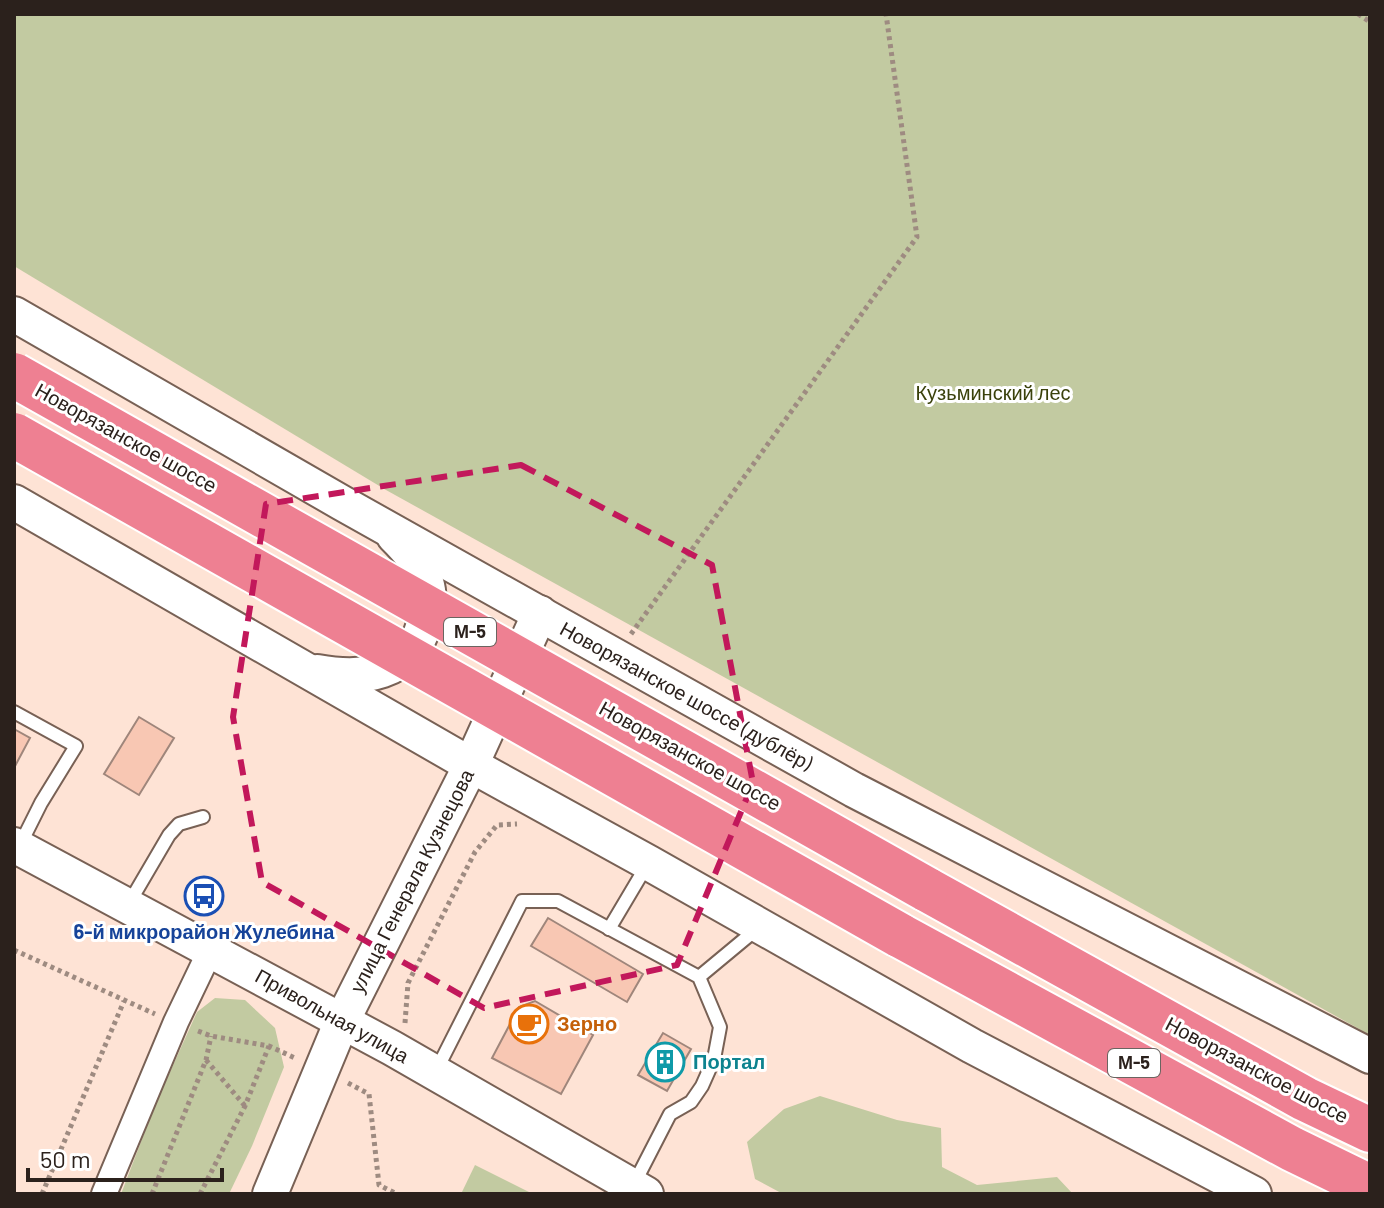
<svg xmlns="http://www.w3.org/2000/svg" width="1384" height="1208" viewBox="0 0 1384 1208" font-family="Barlow,sans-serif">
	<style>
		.green { fill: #c2caa1 }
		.building { fill: #f8c7b3; stroke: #9f867b; stroke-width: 2 }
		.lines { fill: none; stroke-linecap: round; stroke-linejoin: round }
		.lane-casing { stroke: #786155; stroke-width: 16 }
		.street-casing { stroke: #786155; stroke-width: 28 }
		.secondary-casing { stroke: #786155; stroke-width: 38 }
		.highway-casing { stroke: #fff; stroke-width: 48 }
		.path { stroke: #9e8b81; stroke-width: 5; stroke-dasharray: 4 4; stroke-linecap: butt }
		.lane { stroke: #fff; stroke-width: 12 }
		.street { stroke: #fff; stroke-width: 24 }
		.secondary { stroke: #fff; stroke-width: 34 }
		.highway { stroke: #ee8092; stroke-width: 44 }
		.highway-bridge-casing { stroke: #fff; stroke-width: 48; stroke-linecap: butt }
		.highway-bridge { stroke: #ee8092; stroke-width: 44 }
		.marked { fill: none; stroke: #c2185b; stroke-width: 6; stroke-dasharray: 16 10; stroke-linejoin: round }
		.labels { text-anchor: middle; stroke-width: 6; stroke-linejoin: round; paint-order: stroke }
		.shield { fill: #fff; stroke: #6b6460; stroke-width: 2 }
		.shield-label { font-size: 18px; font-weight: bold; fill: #2b211c }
		.park-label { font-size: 20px; fill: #3a410b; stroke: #fff }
		.street-label { font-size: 20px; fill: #2b211c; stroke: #fff }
		.transit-label { font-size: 20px; font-weight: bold; fill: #164399; stroke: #fff }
		.food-label { font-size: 20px; font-weight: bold; fill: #c56008; stroke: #fff; text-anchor: start }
		.culture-label { font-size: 20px; font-weight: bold; fill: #0d838f; stroke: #fff; text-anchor: start }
	</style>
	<rect width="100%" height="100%" fill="#fee3d5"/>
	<g class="green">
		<path d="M 14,14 L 1370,14 L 1370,1035 L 386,490 L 14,266 Z"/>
		<path d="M 215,998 L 245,1000 L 275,1028 L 284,1067 L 252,1146 L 229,1194 L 121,1194 L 155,1105 L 197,1012 Z"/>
		<path d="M 820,1096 L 897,1120 L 941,1128 L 942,1167 L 977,1185 L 1057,1177 L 1073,1194 L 783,1194 L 755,1179 L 747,1142 L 784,1109 Z"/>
		<path d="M 475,1165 L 533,1194 L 461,1194 Z"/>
	</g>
	<g class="building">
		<path d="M 139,717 L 174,738 L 139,795 L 104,774 Z"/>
		<path d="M 14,729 L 30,738 L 14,768 Z"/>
		<path d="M 548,918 L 643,974 L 627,1002 L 531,946 Z"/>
		<path d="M 535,1001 L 593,1035 L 561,1094 L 492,1058 L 519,1007 Z"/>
		<path d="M 663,1033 L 691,1049 L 667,1091 L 638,1075 Z"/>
	</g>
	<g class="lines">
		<defs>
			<g id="lane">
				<path d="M 14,712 L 76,746 L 41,803 L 20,845"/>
				<path d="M 128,905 L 169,835 L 179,824 L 203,817"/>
				<path d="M 609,929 L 647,865"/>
				<path d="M 699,977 L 758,928"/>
				<path d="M 436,1071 L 522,901 L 558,901 L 699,977 L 720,1027 L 714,1059 L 702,1086 L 691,1102 L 670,1114 L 634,1184"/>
			</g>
			<path id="street" d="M 104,1194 L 176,1022 L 211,949"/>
			<g id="secondary">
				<path d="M 14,314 L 342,503 L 854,790 L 1370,1056"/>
				<path d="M 14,502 L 471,765 L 649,863 L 972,1046 L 1254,1194"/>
				<path d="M 317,672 C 361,680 411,675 424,624 C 428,611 431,596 426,582 C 421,564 407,549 394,536"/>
				<path d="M 14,845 L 392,1048 L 646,1194"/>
				<path d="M 270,1194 L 342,1021 L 471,765 L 540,613"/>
			</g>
			<g id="highway">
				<path d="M 926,889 L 1305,1099 L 1370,1130"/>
				<path d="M 899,935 L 1292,1149 L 1370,1187"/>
			</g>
		</defs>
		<use href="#lane" class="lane-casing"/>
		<use href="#street" class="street-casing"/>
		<use href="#secondary" class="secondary-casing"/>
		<use href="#highway" class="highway-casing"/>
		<g class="path">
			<path d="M 1358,14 L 1370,22"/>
			<path d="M 631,634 L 917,237 L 886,14"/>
			<path d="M 14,950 L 155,1014"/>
			<path d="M 405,1023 L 408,983 L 475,852 L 497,825 L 517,824"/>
			<path d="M 198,1031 L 211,1036 L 269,1046 L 295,1058"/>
			<path d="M 206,1060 L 245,1106"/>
			<path d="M 348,1083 L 369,1094 L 379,1185 L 397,1194"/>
			<path d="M 42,1194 L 124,1001"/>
			<path d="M 152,1194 L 206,1060 L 211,1036"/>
			<path d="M 200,1194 L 245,1106 L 269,1046"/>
		</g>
		<use href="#lane" class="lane"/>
		<use href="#street" class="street"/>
		<use href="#secondary" class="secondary"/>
		<use href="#highway" class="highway"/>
		<defs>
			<g id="highway-bridge">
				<path d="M 14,375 L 926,889"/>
				<path d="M 14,435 L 899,935"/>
			</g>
		</defs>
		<use href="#highway-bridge" class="highway-bridge-casing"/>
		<use href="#highway-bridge" class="highway-bridge"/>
	</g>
	<path class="marked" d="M 521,465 L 712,565 L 753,783 L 677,965 L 484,1008 L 262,882 L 233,717 L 266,504 Z"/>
	<defs>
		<symbol id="bus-ring" viewBox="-11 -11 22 22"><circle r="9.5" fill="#fff" stroke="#1a4fb4" stroke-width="1.5"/><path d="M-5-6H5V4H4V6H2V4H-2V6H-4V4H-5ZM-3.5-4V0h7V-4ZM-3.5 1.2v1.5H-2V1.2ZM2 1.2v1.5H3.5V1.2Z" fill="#1a4fb4"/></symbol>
		<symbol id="cafe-ring" viewBox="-11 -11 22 22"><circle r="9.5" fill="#fff" stroke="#e8710a" stroke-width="1.5"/><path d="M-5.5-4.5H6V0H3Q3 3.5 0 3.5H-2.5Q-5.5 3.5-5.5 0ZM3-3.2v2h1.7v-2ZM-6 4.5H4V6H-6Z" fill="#e8710a"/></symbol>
		<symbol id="building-ring" viewBox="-11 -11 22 22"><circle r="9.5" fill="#fff" stroke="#0f9aa8" stroke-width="1.5"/><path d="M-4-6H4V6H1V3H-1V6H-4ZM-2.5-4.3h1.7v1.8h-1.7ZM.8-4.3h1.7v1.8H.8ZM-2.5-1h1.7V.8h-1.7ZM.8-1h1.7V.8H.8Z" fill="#0f9aa8"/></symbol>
	</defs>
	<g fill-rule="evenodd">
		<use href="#bus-ring" x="182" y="874" width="44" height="44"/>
		<use href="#cafe-ring" x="507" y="1002" width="44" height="44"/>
		<use href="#building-ring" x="643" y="1040" width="44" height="44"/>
	</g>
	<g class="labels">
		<g class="shield">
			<rect x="444" y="618" width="52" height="28" rx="6"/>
			<rect x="1108" y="1049" width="52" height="28" rx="6"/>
		</g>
		<g class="shield-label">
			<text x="470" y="638">М-5</text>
			<text x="1134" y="1069">М-5</text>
		</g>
		<g class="park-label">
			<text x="993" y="400">Кузьминский лес</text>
		</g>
		<g class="street-label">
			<text transform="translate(126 438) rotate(29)" y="7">Новорязанское шоссе</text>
			<text transform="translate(686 696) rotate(29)" y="7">Новорязанское шоссе (дублёр)</text>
			<text transform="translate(690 756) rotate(29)" y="7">Новорязанское шоссе</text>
			<text transform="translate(412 881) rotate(-63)" y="7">улица Генерала Кузнецова</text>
			<text transform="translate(332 1016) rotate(29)" y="7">Привольная улица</text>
			<text transform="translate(1257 1070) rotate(28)" y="7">Новорязанское шоссе</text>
		</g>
		<g class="transit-label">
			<text x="204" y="939">6-й микрорайон Жулебина</text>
		</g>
		<g class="food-label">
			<text x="557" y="1031">Зерно</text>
		</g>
		<g class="culture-label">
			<text x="693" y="1069">Портал</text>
		</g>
	</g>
	<rect width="1384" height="1208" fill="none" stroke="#2b211c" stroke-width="32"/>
	<path d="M28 1168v12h194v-12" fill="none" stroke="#2b211c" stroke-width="4"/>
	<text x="40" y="1168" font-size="24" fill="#2b211c" stroke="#ffffff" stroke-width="6" paint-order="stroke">50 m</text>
</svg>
